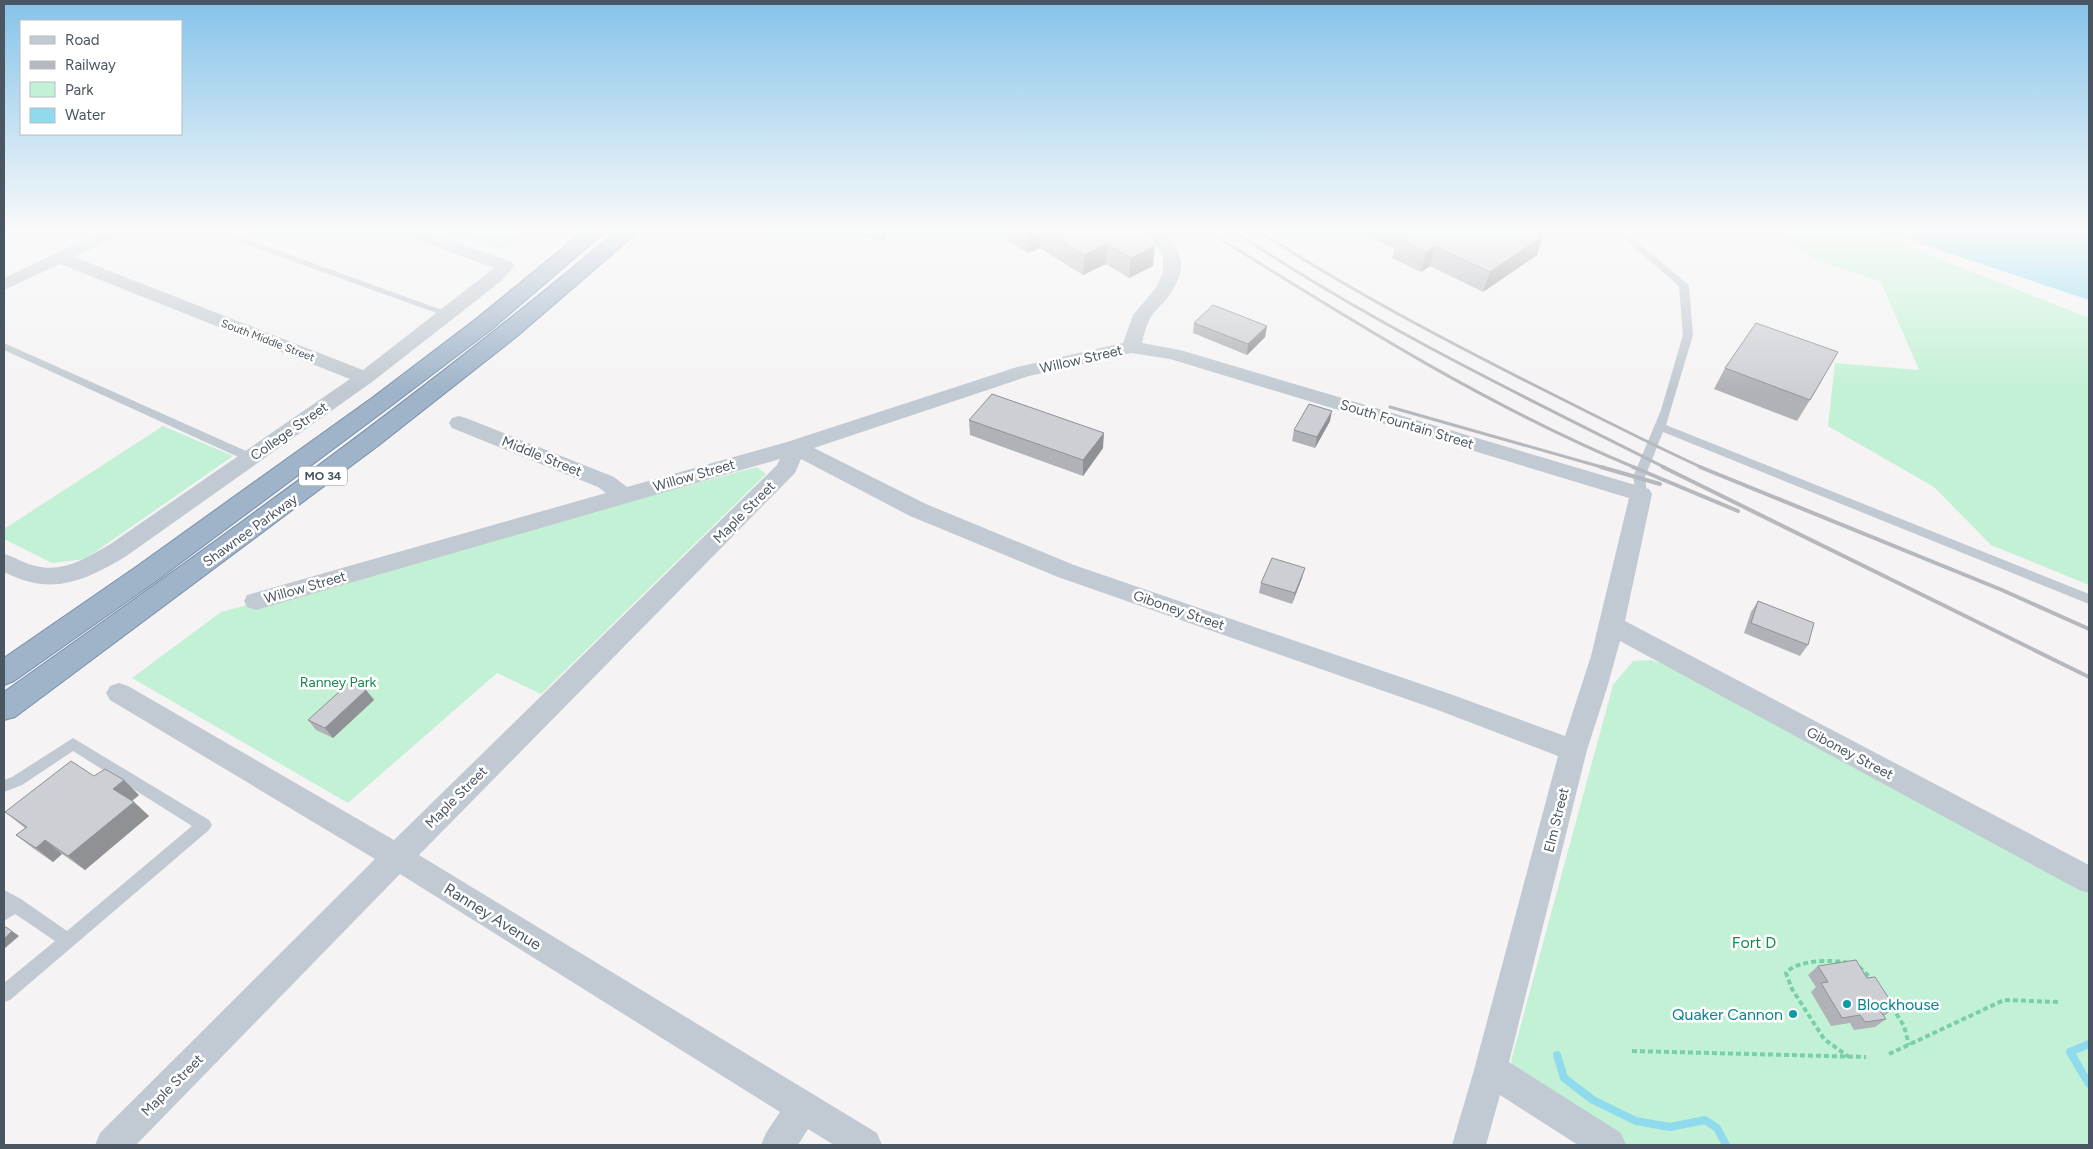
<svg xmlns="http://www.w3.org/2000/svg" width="2093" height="1149" viewBox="0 0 2093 1149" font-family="Figtree,sans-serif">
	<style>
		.green { fill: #c3f1d5 }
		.water { fill: #90daee }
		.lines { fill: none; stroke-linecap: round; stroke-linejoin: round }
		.stream { stroke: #90daee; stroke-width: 8 }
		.trunk-casing { stroke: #7690ad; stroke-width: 2 }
		.path { stroke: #7ad0a6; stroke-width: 4; stroke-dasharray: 5 3; stroke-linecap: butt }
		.service { fill: #c1cad2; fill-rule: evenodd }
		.minor { fill: #c1cad2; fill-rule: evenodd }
		.trunk { fill: #9fb4c9; fill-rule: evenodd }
		.rail-far1 { stroke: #b5b8bd; stroke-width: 3 }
		.rail { stroke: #b5b8bd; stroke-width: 4 }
		.wall { fill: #b0b2b7 }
		.shaded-wall { fill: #909195 }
		.building { fill: #cdcfd5; stroke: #909195 }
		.culture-dot { fill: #0f9aa8; stroke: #fff; stroke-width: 2 }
		.labels { text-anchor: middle; stroke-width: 5; stroke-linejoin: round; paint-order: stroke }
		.far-street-label { font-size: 11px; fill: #4a5661; stroke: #fff }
		.shield { fill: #fff; stroke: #808990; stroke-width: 1 }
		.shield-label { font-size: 12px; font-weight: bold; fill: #4a5661 }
		.street-label { font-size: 14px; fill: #4a5661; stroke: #fff }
		.park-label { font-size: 14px; fill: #17864f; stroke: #fff }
		.near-street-label { font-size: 16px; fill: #4a5661; stroke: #fff }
		.near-park-label { font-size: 16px; fill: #17864f; stroke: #fff }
		.near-culture-label { font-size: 16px; fill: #0d838f; stroke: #fff; text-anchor: start }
	</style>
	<rect width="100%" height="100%" fill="#f5f3f3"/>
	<g class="green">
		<path d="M 447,230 L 537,230 L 530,237 L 501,250 Z"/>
		<path d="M 1764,230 L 1847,230 L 1894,241 L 2089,318 L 2089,585 L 1991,545 L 1934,487 L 1828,426 L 1835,363 L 1919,370 L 1881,282 L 1819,261 Z"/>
		<path d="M 163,426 L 233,456 L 85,559 L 52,563 L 4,539 L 4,529 Z"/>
		<path d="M 757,467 L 766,474 L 541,694 L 497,673 L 348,803 L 132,678 L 221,612 Z"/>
		<path d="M 1651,660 L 1667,665 L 2089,892 L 2089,1145 L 1626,1145 L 1522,1082 L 1511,1061 L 1613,685 L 1633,661 Z"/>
	</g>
	<path class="water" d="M 1880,230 L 2089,230 L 2089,300 L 2086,299 Z"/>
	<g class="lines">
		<g class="stream">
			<path d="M 2089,1044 L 2070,1052 L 2089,1084"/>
			<path d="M 1557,1055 L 1564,1078 L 1593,1100 L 1636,1121 L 1670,1127 L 1705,1120 L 1717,1128 L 1726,1145"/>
		</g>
		<defs>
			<g id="trunk">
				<path d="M 585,230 L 607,230 L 492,329 L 388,408 L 156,581 L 14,681 L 4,685 L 4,658 L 136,567 L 372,398 L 476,319 Z"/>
				<path d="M 618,230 L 640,230 L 516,337 L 379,445 L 15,717 L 4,720 L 4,692 C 213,544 422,395 618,230 Z"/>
			</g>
		</defs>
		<use href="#trunk" class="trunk-casing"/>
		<g class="path">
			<path d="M 1848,963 C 1833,959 1796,960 1786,973 L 1792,989 L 1824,1039 L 1849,1057"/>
			<path d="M 1859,967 L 1873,980"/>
			<path d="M 1892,1007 L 1904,1026 L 1909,1045"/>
			<path d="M 1632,1051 L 1866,1057"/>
			<path d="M 1889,1054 L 2004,1000 L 2059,1002"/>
		</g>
		<g class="service">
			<path d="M 210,230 L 222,230 L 453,314 L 448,317 L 445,316 L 211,232 Z"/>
			<path d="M 1614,230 L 1623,230 L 1689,285 L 1693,335 L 1666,425 L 2089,594 L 2089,604 L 1663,432 L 1645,477 L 1647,494 L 1645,497 L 1637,497 L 1633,477 L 1661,410 L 1683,335 L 1679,286 Z"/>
			<path d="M 4,343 L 255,455 L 257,458 L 255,461 L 247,461 L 4,350 Z"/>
			<path d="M 73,738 L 209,820 L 212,825 L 209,830 L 10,1000 L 4,1002 L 4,983 L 55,941 L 15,914 L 4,921 L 4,890 L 21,899 L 67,931 L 192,826 L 73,751 L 22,785 L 4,792 L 4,780 L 12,777 Z"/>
		</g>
		<g class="minor">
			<path d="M 104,230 L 126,230 L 123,234 L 74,257 L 363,370 L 494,268 L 401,234 L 399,230 L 423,230 L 512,262 L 515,266 L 500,282 L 372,382 L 125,557 C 82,582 51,596 4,572 L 4,554 C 15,557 25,564 36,566 C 63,573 86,558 109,545 L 350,379 L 60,264 L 4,290 L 4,278 Z"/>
			<path d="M 1144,230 L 1162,230 C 1187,257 1187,273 1164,302 C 1160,307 1154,311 1151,317 C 1146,325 1144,334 1142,343 L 1180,350 L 1649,489 L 1652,494 L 1625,621 L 2089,865 L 2089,893 L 2079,890 L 1620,641 L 1607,688 L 1587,750 L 1509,1062 L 1621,1133 L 1626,1145 L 1578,1145 L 1500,1095 L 1486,1145 L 1452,1145 L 1474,1070 L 1558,756 L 1435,709 L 1058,577 L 910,516 L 801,459 L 795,473 L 419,855 L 877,1133 L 882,1145 L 834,1145 L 808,1129 L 798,1145 L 761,1145 L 766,1133 L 780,1112 L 400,874 L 136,1145 L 95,1145 L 100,1133 L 375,859 L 110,700 L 106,693 L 110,686 L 119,683 L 128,686 L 394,840 L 777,465 L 780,459 L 256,610 L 247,607 L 244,601 L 247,595 L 606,493 L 598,487 L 452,428 L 449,423 L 452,418 L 459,416 L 466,418 L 614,477 L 627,487 L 787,442 L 1017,367 L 1123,343 L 1133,315 L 1156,288 L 1163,272 L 1163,256 ZM 1131,353 L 1170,359 L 1629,498 L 1591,656 L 1565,736 L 1453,695 L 1074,565 L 926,504 L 814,448 L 1029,376 Z"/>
		</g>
		<use href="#trunk" class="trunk"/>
		<g class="rail-far1">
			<path d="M 1206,230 C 1346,317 1484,405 1636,468"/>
			<path d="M 1232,230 C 1369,322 1518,394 1666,468"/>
			<path d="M 1257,230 C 1346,288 1439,337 1534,385 C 1590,413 1646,442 1703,468"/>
			<path d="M 1390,407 L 1605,468"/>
		</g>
		<g class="rail">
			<path d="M 1601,467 L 1660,484"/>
			<path d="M 1633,467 L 1738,511"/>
			<path d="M 1663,467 L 2089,677"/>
			<path d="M 1700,467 L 2002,590 L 2089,629"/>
		</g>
	</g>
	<g class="wall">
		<path d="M 840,230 L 894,230 L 882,241 Z"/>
		<path d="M 1008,230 L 1126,230 L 1153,266 L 1129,278 L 1106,264 L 1083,275 L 1040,248 L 1028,253 L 1008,241 Z"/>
		<path d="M 1355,230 L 1532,230 L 1537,255 L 1483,292 L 1430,266 L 1421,272 L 1392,258 L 1395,249 Z"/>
		<path d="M 1194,323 L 1267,326 L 1265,337 L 1247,355 L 1193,333 Z"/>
		<path d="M 1725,368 L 1810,400 L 1797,421 L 1714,389 Z"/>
		<path d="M 969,420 L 1103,448 L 1083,476 L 970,435 Z"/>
		<path d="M 1330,421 L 1315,448 L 1292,441 L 1294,430 Z"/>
		<path d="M 1302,578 L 1292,604 L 1259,593 L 1261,583 Z"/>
		<path d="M 1758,601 L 1808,645 L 1800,656 L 1744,633 L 1751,612 Z"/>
		<path d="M 366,690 L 374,700 L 333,738 L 316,730 L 308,720 Z"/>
		<path d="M 94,776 L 139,795 L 132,801 L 149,816 L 85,870 L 62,854 L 53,862 L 34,849 L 16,835 L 25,828 L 5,812 Z"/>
		<path d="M 1818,966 L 1867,978 L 1895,1008 L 1884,1016 L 1886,1019 L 1875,1027 L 1854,1030 L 1850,1023 L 1831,1026 L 1811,992 L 1816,987 L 1808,975 Z"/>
	</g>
	<g class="shaded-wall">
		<path d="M 881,230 L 894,230 L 882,241 Z"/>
		<path d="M 1036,230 L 1040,230 L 1040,248 L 1028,253 L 1028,234 Z"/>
		<path d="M 1544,235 L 1537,255 L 1483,292 L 1490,272 Z"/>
		<path d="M 1107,244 L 1106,264 L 1083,275 L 1084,255 Z"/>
		<path d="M 1155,246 L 1153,266 L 1129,278 L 1131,258 Z"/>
		<path d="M 1435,246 L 1430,266 L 1421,272 L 1426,252 Z"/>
		<path d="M 1267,326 L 1265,337 L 1247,355 L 1248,344 Z"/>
		<path d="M 1332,411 L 1330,421 L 1315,448 L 1317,437 Z"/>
		<path d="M 1104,433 L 1103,448 L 1083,476 L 1083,460 Z"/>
		<path d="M 1305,568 L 1302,578 L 1292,604 L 1295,593 Z"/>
		<path d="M 366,690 L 374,700 L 333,738 L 325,728 Z"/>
		<path d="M 124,780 L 139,795 L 129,803 L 113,789 Z"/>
		<path d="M 134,802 L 149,816 L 85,870 L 68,856 Z"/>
		<path d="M 45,840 L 62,854 L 53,862 L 36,848 Z"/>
		<path d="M 12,931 L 19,936 L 4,949 L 4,939 Z"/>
	</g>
	<g class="building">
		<path d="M 1022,230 L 1036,230 L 1028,234 Z"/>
		<path d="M 1042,230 L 1126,230 L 1155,246 L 1131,258 L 1107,244 L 1084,255 Z"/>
		<path d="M 1401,230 L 1532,230 L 1544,235 L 1490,272 L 1435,246 L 1426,252 L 1397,238 L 1407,232 Z"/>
		<path d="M 1213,305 L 1267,326 L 1248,344 L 1194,323 Z"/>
		<path d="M 1756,323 L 1838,352 L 1810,400 L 1725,368 Z"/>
		<path d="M 992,394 L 1104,433 L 1083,460 L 969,420 Z"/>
		<path d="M 1309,404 L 1332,411 L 1317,437 L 1294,430 Z"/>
		<path d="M 1272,558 L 1305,568 L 1295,593 L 1261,583 Z"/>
		<path d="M 1758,601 L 1814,623 L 1808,645 L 1751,623 Z"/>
		<path d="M 350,682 L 366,690 L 325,728 L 308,720 Z"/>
		<path d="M 71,761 L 94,776 L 105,769 L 124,780 L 113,789 L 134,802 L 68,856 L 45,840 L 36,848 L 16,835 L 27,827 L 5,812 Z"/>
		<path d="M 4,926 L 12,931 L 4,939 Z"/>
		<path d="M 1856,960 L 1867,978 L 1875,977 L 1895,1008 L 1880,1011 L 1886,1019 L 1865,1022 L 1860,1015 L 1842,1018 L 1821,983 L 1828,982 L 1818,966 Z"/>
	</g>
	<linearGradient id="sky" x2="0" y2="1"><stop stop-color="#85c3ea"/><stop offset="0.59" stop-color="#fafafa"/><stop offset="1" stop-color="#fafafa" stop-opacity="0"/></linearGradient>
	<rect width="2093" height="391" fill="url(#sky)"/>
	<g class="culture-dot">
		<circle cx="1847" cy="1004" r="5"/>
		<circle cx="1793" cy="1014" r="5"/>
	</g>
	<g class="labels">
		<g class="far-street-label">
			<text transform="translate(268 340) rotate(21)" y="4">South Middle Street</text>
		</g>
		<rect class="shield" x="299" y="466.5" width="48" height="19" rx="4"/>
		<g class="shield-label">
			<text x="323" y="480">MO 34</text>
		</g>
		<g class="street-label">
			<text transform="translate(1081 359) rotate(-13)" y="5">Willow Street</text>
			<text transform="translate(1407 424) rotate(17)" y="5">South Fountain Street</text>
			<text transform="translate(289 431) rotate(-35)" y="5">College Street</text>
			<text transform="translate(542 456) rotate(22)" y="5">Middle Street</text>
			<text transform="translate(694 475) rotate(-16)" y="5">Willow Street</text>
			<text transform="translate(744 512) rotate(-45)" y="5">Maple Street</text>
			<text transform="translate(250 530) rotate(-36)" y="5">Shawnee Parkway</text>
			<text transform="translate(305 587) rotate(-16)" y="5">Willow Street</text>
			<text transform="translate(1179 610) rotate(19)" y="5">Giboney Street</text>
			<text transform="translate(1850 753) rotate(28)" y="5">Giboney Street</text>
			<text transform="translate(456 797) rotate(-45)" y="5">Maple Street</text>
			<text transform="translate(1556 820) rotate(-76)" y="5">Elm Street</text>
			<text transform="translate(172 1085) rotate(-45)" y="5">Maple Street</text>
		</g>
		<g class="park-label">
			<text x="338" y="687">Ranney Park</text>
		</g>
		<g class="near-street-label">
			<text transform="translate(493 916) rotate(32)" y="6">Ranney Avenue</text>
		</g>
		<g class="near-park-label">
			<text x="1754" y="948">Fort D</text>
		</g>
		<g class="near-culture-label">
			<text x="1857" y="1010">Blockhouse</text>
			<text x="1783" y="1020" text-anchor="end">Quaker Cannon</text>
		</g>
	</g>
	<rect width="2093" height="1149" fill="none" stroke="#4a5661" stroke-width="10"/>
	<rect x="20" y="20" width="162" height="115" fill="#ffffff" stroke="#b7bbc0"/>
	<rect x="30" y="36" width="25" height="8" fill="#c1cad2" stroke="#b7bbc0"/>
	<text x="65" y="45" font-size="15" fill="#4a5661">Road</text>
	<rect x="30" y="61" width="25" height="8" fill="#b5b8bd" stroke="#b7bbc0"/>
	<text x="65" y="70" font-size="15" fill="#4a5661">Railway</text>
	<rect x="30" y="82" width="25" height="15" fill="#c3f1d5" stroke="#b7bbc0"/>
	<text x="65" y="95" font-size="15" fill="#4a5661">Park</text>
	<rect x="30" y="108" width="25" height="15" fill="#90daee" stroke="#b7bbc0"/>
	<text x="65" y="120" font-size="15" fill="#4a5661">Water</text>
</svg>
